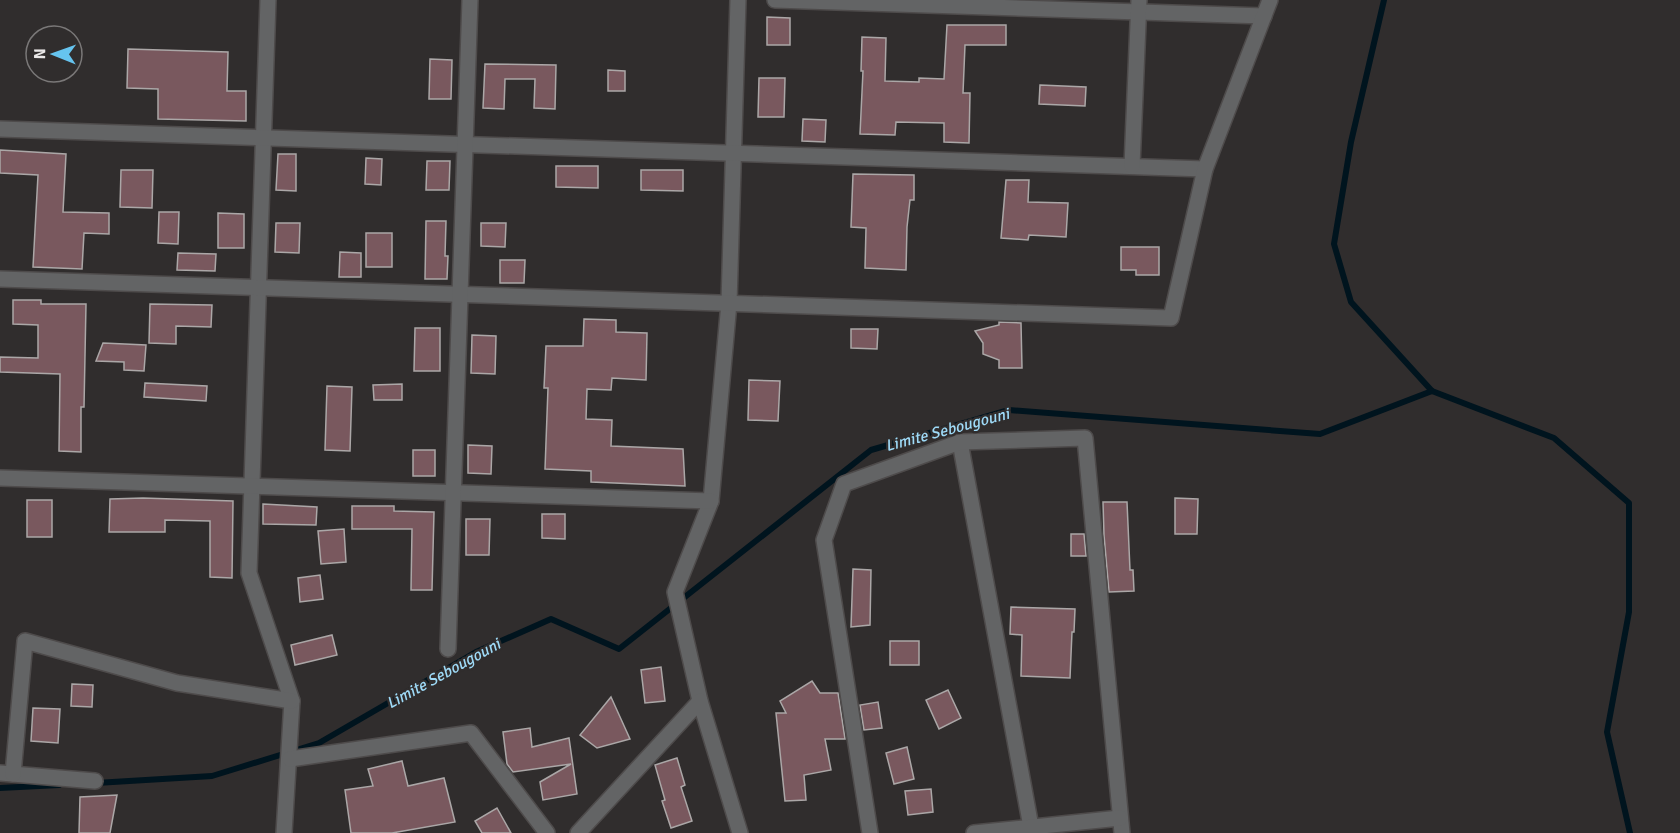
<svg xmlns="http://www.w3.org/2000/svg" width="1680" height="833" viewBox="0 0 1680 833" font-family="Signika,sans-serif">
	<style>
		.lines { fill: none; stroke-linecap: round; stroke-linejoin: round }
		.stream { stroke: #00141e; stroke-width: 6 }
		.building { fill: #79585e; stroke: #aba7a7; stroke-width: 1.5 }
		.minor-casing { stroke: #4e4b4b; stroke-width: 18 }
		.minor { stroke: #636465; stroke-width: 15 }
		.labels { text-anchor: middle; stroke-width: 4.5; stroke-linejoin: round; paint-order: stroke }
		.water-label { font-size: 16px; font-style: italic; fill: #9edaf7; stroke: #302d2d }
	</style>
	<rect width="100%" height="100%" fill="#302d2d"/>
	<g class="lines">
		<g class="stream">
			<path d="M 1384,0 L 1351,142 L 1334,244 L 1351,302 L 1432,391"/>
			<path d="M 96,783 L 212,776 L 319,743 L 476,652 L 551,619 L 619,649 L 871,450 L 1009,410 L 1320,434 L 1432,391 L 1554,438 L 1629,503 L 1629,612 L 1607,732 L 1630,833"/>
			<path d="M 0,788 L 59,785"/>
		</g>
	</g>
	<g class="building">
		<path d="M 767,17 L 790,18 L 790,45 L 767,45 Z"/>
		<path d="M 947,25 L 1006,25 L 1006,45 L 965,45 L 963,93 L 970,93 L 969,143 L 944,142 L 944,123 L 896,122 L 895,135 L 860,134 L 863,71 L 861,71 L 862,37 L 886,38 L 885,81 L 919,82 L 919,78 L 944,79 Z"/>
		<path d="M 128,49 L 228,52 L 227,91 L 246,91 L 246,121 L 158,119 L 158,89 L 127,88 Z"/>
		<path d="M 430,59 L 452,60 L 451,99 L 429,99 Z"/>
		<path d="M 485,64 L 556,65 L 555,109 L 534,108 L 535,79 L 505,79 L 504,109 L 483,108 Z"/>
		<path d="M 608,70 L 625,71 L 625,91 L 608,91 Z"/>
		<path d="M 759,78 L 785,78 L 784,117 L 758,117 Z"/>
		<path d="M 1040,85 L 1086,87 L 1085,106 L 1039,104 Z"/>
		<path d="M 803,119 L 826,120 L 825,142 L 802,141 Z"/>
		<path d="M 0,150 L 66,154 L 63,212 L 109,213 L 109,234 L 84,233 L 82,269 L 33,267 L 38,175 L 0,173 Z"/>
		<path d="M 278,154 L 296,154 L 296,191 L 276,190 Z"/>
		<path d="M 366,158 L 382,159 L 381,185 L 365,184 Z"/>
		<path d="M 427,161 L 450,161 L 449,190 L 426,190 Z"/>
		<path d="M 556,166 L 598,166 L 598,188 L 556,187 Z"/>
		<path d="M 121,170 L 153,170 L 152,208 L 120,207 Z"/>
		<path d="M 641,170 L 683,170 L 683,191 L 641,190 Z"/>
		<path d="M 853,174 L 914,175 L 914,200 L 910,200 L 907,227 L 906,270 L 865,268 L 866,228 L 851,227 Z"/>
		<path d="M 1006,180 L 1029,180 L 1028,202 L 1068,203 L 1066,237 L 1029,235 L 1028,240 L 1001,238 Z"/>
		<path d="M 159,212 L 179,212 L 178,244 L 158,243 Z"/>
		<path d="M 218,213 L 244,214 L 244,248 L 218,248 Z"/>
		<path d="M 426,221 L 446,221 L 445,256 L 448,256 L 447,279 L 425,279 Z"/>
		<path d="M 276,223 L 300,223 L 299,253 L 275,252 Z"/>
		<path d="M 481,223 L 506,223 L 505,247 L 481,246 Z"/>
		<rect x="366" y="233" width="26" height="34"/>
		<path d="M 1121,247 L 1159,247 L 1159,275 L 1136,275 L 1136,270 L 1121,270 Z"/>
		<path d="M 340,252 L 361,253 L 361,277 L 339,277 Z"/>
		<path d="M 178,253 L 216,254 L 215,271 L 177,270 Z"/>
		<path d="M 500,260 L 525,260 L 524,283 L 500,283 Z"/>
		<path d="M 13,300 L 41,300 L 41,304 L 86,304 L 84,407 L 81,407 L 81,452 L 59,451 L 60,374 L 0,372 L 0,357 L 38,358 L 38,325 L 13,324 Z"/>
		<path d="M 150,304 L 212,305 L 211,327 L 176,326 L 176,344 L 149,343 Z"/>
		<path d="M 584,319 L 616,320 L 616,332 L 647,333 L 646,380 L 612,378 L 611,390 L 587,389 L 586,419 L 612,420 L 611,446 L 683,449 L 685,486 L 591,482 L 591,471 L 545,469 L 548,388 L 544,388 L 546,346 L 583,346 Z"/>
		<path d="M 999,322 L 1021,323 L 1022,368 L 999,368 L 999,360 L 983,354 L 983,343 L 975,331 L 999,325 Z"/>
		<path d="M 415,328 L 440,328 L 440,371 L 414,371 Z"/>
		<path d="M 851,329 L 878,329 L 877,349 L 851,348 Z"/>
		<path d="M 472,335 L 496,336 L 495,374 L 471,373 Z"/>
		<path d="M 103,343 L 146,345 L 144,371 L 124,370 L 124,362 L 96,361 Z"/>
		<path d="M 749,380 L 780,381 L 778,421 L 748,420 Z"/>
		<path d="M 145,383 L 207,386 L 206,401 L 144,397 Z"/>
		<path d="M 402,384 L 402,400 L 374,400 L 373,385 Z"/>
		<path d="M 327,386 L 352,387 L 350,451 L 325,450 Z"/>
		<path d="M 468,445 L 492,446 L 491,474 L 468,473 Z"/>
		<rect x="413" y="450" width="22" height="26"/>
		<path d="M 143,498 L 233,501 L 232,578 L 210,577 L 210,521 L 165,520 L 165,532 L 109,532 L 110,499 Z"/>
		<path d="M 1175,498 L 1198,499 L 1197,534 L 1175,534 Z"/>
		<rect x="27" y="500" width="25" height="37"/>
		<path d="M 1103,502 L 1127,502 L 1130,570 L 1133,570 L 1134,591 L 1109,592 L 1104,535 Z"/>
		<path d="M 263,504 L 317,507 L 316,525 L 263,524 Z"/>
		<path d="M 352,506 L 394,506 L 394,511 L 434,512 L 432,590 L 411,590 L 412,529 L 352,529 Z"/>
		<path d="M 542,514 L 565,514 L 565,539 L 542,538 Z"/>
		<path d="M 466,519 L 490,519 L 489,555 L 466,555 Z"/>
		<path d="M 344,529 L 346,562 L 321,564 L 318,531 Z"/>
		<path d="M 1071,534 L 1084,534 L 1086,556 L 1071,556 Z"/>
		<path d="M 853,569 L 871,570 L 870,625 L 851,627 Z"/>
		<path d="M 320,575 L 323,599 L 300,602 L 298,578 Z"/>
		<path d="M 1011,607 L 1075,609 L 1074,632 L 1072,632 L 1070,678 L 1021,676 L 1022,635 L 1010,634 Z"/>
		<path d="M 332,635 L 337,655 L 295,665 L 291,645 Z"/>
		<rect x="890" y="641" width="29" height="24"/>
		<path d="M 661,667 L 665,701 L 645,703 L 641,670 Z"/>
		<path d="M 812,681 L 820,693 L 838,693 L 845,739 L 825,739 L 831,770 L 804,775 L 806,800 L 785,801 L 776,713 L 786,713 L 780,701 Z"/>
		<path d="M 72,684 L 93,685 L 92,707 L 71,706 Z"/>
		<path d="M 948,690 L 961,718 L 939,729 L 926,700 Z"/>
		<path d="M 611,697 L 630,739 L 597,748 L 580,735 Z"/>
		<path d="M 878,702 L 882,728 L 864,730 L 860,705 Z"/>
		<path d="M 33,708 L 60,709 L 58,743 L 31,741 Z"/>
		<path d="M 530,728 L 532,747 L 569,738 L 577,794 L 543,800 L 540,782 L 571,764 L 513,772 L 507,764 L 503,732 Z"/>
		<path d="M 907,747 L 914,779 L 894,784 L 886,753 Z"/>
		<path d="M 677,758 L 685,785 L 681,787 L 692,821 L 671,828 L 662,801 L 665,800 L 655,765 Z"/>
		<path d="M 402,761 L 408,786 L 444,778 L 455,822 L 392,833 L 351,833 L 345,790 L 373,786 L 368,769 Z"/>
		<path d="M 931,789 L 933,812 L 908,815 L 905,791 Z"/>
		<path d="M 117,795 L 110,833 L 79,833 L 80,797 Z"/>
		<path d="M 497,808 L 511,833 L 482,833 L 475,821 Z"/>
	</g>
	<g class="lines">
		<defs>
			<g id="minor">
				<path d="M 268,0 L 249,573 L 292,701 L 284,833"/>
				<path d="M 738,0 L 729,303 L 711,501 L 675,592 L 700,701 L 740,833"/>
				<path d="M 775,0 L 1264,16"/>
				<path d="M 0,129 L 1205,169"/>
				<path d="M 1132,166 L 1139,0"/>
				<path d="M 0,279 L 1171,318 L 1205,169 L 1270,0"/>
				<path d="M 960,442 L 1031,827"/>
				<path d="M 0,478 L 711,501"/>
				<path d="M 448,649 L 470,0"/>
				<path d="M 290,759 L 471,733 L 547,833"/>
				<path d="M 0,773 L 95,781"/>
				<path d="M 13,774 L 25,641 L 177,683 L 292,701"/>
				<path d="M 578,833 L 700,701"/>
				<path d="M 870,833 L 824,540 L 844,484 L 960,442 L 1085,438 L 1122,833"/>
				<path d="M 974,833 L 1120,818"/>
			</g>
		</defs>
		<use href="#minor" class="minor-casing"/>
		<use href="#minor" class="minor"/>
	</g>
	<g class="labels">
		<g class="water-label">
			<text transform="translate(947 429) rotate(-15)" y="6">Limite Sebougouni</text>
			<text transform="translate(443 673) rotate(-29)" y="6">Limite Sebougouni</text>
		</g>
	</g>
	<g transform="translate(54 54) rotate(271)"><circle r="28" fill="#302d2d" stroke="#7a7878" stroke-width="1.5"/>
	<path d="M0-4.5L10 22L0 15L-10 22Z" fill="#66c4ef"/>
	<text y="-9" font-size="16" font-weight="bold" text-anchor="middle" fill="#eae8e8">N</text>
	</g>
</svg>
